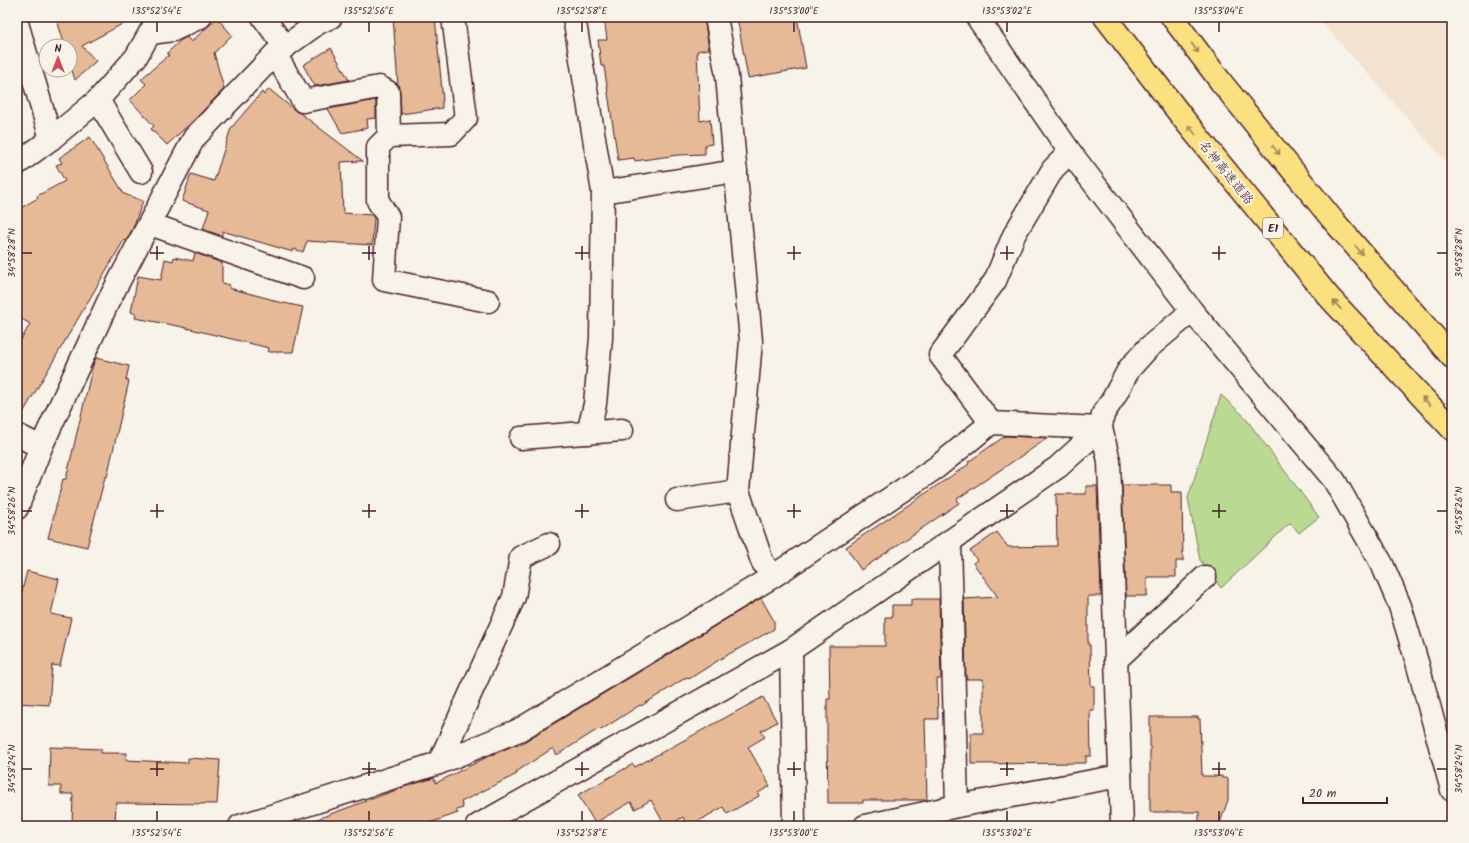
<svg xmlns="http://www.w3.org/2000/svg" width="1469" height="843" viewBox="0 0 1469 843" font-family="Kalam,'Klee One',sans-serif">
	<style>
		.built { fill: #f2e2d0 }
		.green { fill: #bad992; stroke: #827c5e }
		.building { fill: #e6b997; stroke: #4a1f2b }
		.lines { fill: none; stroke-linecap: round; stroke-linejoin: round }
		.minor-casing { stroke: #4a1f2b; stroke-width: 25 }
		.highway-casing { stroke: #4a1f2b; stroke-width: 25 }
		.minor { stroke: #f7f3e8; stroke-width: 22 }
		.highway { stroke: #fbe080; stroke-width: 22 }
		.oneway { stroke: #a28056 }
		.ticks { fill: none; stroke: #4a1f2b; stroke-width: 1.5 }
		.labels { text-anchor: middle; stroke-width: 4; stroke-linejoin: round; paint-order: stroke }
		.shield { fill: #f7f3e8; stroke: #7e5f64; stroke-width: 1 }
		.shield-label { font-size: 12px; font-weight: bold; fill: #4a1f2b }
		.street-label { font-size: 13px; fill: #4a1f2b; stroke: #f7f3e8 }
		.neatline { fill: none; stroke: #4a1f2b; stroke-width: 1.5 }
		.ticks-label { font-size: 10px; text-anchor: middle; fill: #4a1f2b }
	</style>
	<rect width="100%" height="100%" fill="#f7f3e8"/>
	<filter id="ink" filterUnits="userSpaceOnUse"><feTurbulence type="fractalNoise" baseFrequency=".025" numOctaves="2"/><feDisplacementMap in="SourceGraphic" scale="8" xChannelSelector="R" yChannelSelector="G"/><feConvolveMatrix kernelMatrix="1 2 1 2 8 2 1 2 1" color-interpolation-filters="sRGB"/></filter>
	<g filter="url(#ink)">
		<path class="built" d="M 1317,17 L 1452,17 L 1452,168 Z"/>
		<path class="green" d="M 1221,395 L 1244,416 L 1319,517 L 1299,533 L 1290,523 L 1221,588 L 1200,560 L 1188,498 Z"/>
		<g class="building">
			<path d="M 56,17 L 135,17 L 82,46 L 96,61 L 75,80 L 70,64 L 70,46 L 65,46 Z"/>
			<path d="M 393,17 L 435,17 L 443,101 L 442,101 L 442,108 L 401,114 L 400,92 L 398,85 Z"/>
			<path d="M 604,17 L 704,17 L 709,49 L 697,51 L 700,121 L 710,119 L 712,144 L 705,145 L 705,154 L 678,155 L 635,161 L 634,158 L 618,160 L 604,66 L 601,66 L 598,40 L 607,40 Z"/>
			<path d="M 737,17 L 797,17 L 806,68 L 748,78 Z"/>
			<path d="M 217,18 L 232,35 L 214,53 L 224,89 L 195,119 L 167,145 L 151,129 L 154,126 L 130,100 L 146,84 L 141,79 L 169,55 L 167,53 L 181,40 L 187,37 L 191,42 Z"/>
			<path d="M 331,48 L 349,80 L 315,86 L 303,65 Z"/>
			<path d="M 269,89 L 297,112 L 300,113 L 363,161 L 341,162 L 343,213 L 372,215 L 374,218 L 372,245 L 307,241 L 303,252 L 294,249 L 293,252 L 222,231 L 222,236 L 203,229 L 209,210 L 182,201 L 191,174 L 214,181 L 231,128 L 262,92 L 264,95 Z"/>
			<path d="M 376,100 L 376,118 L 367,119 L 368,128 L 342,133 L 328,109 Z"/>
			<path d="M 90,137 L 124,194 L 143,201 L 133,228 L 126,241 L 124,240 L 17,423 L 17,347 L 30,324 L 17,316 L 17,210 L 38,198 L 37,196 L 65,181 L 56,165 L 62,163 L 59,158 Z"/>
			<path d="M 195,253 L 222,263 L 222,283 L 230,285 L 229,288 L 274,300 L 274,301 L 303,307 L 293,352 L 268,352 L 269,348 L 178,326 L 135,318 L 136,314 L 131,312 L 138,276 L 161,280 L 165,259 L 173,261 L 174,257 L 193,261 Z"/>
			<path d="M 96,358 L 129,366 L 126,380 L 129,381 L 107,477 L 105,477 L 87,547 L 48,538 L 63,479 L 66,479 L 93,365 Z"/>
			<path d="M 1005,436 L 1048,438 L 957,499 L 959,503 L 861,570 L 846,547 L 969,464 L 968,462 Z"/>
			<path d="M 1122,485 L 1171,485 L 1171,492 L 1182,492 L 1183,561 L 1176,561 L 1176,577 L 1147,577 L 1147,596 L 1126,596 Z"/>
			<path d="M 1086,486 L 1097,486 L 1101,596 L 1088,596 L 1088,645 L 1090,645 L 1091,686 L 1094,686 L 1094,710 L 1090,710 L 1091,756 L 1086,756 L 1086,763 L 971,764 L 971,733 L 983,733 L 983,679 L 966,679 L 964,599 L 998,597 L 973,563 L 977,560 L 970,551 L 997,532 L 1008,547 L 1057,546 L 1056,494 L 1086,494 Z"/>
			<path d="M 27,571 L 59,579 L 51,614 L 71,618 L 60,666 L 52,665 L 49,705 L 17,703 L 17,611 Z"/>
			<path d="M 761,598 L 774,621 L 774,629 L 722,658 L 689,679 L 687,677 L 641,706 L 640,705 L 601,730 L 600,728 L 557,755 L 553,748 L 516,772 L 517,774 L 461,802 L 463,808 L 456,810 L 458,813 L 421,826 L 307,826 L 306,823 L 407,786 L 434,778 L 436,783 L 487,757 L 517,744 L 517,746 Z"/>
			<path d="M 911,599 L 939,599 L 941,679 L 937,679 L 938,719 L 925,719 L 927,800 L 863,800 L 863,803 L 828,803 L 827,733 L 827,699 L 830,699 L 829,646 L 885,646 L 885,617 L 892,617 L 892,605 L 911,605 Z"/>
			<path d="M 763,697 L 777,722 L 761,731 L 765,737 L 748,747 L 770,786 L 758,793 L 759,796 L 727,814 L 723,807 L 690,826 L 688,826 L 683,817 L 668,826 L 665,826 L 651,800 L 635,809 L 631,802 L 595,823 L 578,795 L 633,764 L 635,767 Z"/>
			<path d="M 1150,717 L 1198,717 L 1198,719 L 1200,719 L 1202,776 L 1222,776 L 1222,778 L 1228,778 L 1228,800 L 1219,826 L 1199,826 L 1199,812 L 1150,812 Z"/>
			<path d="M 50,747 L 101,749 L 101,753 L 127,753 L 126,760 L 188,763 L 188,758 L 220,760 L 217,804 L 116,803 L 115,826 L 72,826 L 73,794 L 61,794 L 61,786 L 49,786 Z"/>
		</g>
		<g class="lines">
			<defs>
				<g id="minor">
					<path d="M 263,17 L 285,47"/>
					<path d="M 453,17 L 466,118 L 451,134 L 389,136 L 378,147 L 378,201 L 388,217 L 384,280 L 488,301"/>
					<path d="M 574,17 L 603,192 L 601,338 L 595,404 L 588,433"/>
					<path d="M 716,17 L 727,76 L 751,341 L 738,491 L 762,561 L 772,577"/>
					<path d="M 977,17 L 1070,152 L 1192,311 L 1334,480 L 1382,564 L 1400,606 L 1417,662 L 1452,790"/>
					<path d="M 17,23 L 51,139"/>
					<path d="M 150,33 L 173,30 L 200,17"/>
					<path d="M 275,54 L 303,101 L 379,87 L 388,92 L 389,136"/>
					<path d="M 98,100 L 141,172"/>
					<path d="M 17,164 L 51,139 L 98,100 L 136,57 L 159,17"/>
					<path d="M 603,192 L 736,171"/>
					<path d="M 150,224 L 303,278"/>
					<path d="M 991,423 L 940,355 L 995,281 L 1014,235 L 1053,169 L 1070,152"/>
					<path d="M 17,435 L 41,447"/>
					<path d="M 521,438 L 622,430"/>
					<path d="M 677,500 L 738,491"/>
					<path d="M 17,508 L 41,447 L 108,302 L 194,138 L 275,54 L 318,23 L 331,17"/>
					<path d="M 950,541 L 957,806"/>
					<path d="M 791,650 L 794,826"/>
					<path d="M 1116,660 L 1205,577"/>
					<path d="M 439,763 L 514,597 L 521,557 L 549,544"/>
					<path d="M 240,826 L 439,763 L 519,730 L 772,577 L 937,467 L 991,423 L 1101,428 L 1109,461 L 1122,826"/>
					<path d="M 477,826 L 791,650 L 1058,467 L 1101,428 L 1103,414 L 1113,399 L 1129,369 L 1148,348 L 1192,311"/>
					<path d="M 865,826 L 957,806 L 1120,776"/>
				</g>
				<g id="highway">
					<path d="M 1105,17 L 1186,122 L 1328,296 L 1452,429"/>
					<path d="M 1172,17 L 1221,82 L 1332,219 L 1452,357"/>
				</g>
			</defs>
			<use href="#minor" class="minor-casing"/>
			<use href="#highway" class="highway-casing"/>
			<use href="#minor" class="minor"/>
			<use href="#highway" class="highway"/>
		</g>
		<defs><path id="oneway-shaft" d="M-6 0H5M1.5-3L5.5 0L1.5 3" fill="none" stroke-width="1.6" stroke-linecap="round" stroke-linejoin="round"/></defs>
		<g class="oneway">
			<use href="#oneway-shaft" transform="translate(1195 48) rotate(53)"/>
			<use href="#oneway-shaft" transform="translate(1192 130) rotate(-129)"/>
			<use href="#oneway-shaft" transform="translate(1276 150) rotate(51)"/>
			<use href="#oneway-shaft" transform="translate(1359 250) rotate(49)"/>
			<use href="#oneway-shaft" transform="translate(1337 305) rotate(-133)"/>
			<use href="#oneway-shaft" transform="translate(1426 401) rotate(-133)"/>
		</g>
	</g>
	<path class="ticks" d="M 157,22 L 157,32M 369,22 L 369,32M 582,22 L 582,32M 794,22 L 794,32M 1007,22 L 1007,32M 1219,22 L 1219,32M 157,246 L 157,260M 369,246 L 369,260M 582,246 L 582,260M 794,246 L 794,260M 1007,246 L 1007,260M 1219,246 L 1219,260M 22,253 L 32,253M 150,253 L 164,253M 362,253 L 376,253M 575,253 L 589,253M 787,253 L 801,253M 1000,253 L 1014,253M 1212,253 L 1226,253M 1437,253 L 1447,253M 157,504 L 157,518M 369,504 L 369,518M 582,504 L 582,518M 794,504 L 794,518M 1007,504 L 1007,518M 1219,504 L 1219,518M 22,511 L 32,511M 150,511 L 164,511M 362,511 L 376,511M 575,511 L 589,511M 787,511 L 801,511M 1000,511 L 1014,511M 1212,511 L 1226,511M 1437,511 L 1447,511M 157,762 L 157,776M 369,762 L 369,776M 582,762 L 582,776M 794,762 L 794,776M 1007,762 L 1007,776M 1219,762 L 1219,776M 22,769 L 32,769M 150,769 L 164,769M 362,769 L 376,769M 575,769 L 589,769M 787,769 L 801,769M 1000,769 L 1014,769M 1212,769 L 1226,769M 1437,769 L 1447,769M 157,811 L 157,821M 369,811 L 369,821M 582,811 L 582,821M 794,811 L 794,821M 1007,811 L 1007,821M 1219,811 L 1219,821"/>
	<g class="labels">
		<rect class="shield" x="1263" y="218" width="20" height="20" rx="3"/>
		<g class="shield-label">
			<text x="1273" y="232">E1</text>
		</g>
		<g class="street-label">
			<text transform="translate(1227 172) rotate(51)" y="5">名神高速道路</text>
		</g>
	</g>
	<rect width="1469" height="843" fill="none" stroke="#f7f3e8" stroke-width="44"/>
	<g transform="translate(58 58)"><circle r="19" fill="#f7f3e8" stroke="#b29e9c"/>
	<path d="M0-3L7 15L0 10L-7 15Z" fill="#d1495b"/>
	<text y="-6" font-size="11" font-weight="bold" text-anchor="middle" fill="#4a1f2b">N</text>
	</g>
	<path d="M1303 797v6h84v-6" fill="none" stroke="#4a1f2b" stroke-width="2"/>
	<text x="1309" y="797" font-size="12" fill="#4a1f2b" stroke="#f7f3e8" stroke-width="3" paint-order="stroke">20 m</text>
	<rect x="22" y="22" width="1425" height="799" class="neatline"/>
	<g class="ticks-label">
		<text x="157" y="14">135°52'54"E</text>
		<text x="369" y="14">135°52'56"E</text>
		<text x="582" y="14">135°52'58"E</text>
		<text x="794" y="14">135°53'00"E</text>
		<text x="1007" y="14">135°53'02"E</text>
		<text x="1219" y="14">135°53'04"E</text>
		<text transform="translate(11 253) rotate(-90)" y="4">34°58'28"N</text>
		<text transform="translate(1458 253) rotate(-90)" y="4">34°58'28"N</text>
		<text transform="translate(11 511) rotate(-90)" y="4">34°58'26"N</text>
		<text transform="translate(1458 511) rotate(-90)" y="4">34°58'26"N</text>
		<text transform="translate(11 769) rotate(-90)" y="4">34°58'24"N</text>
		<text transform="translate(1458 769) rotate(-90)" y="4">34°58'24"N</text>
		<text x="157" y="836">135°52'54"E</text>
		<text x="369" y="836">135°52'56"E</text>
		<text x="582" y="836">135°52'58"E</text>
		<text x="794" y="836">135°53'00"E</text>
		<text x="1007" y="836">135°53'02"E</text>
		<text x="1219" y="836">135°53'04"E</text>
	</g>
</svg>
